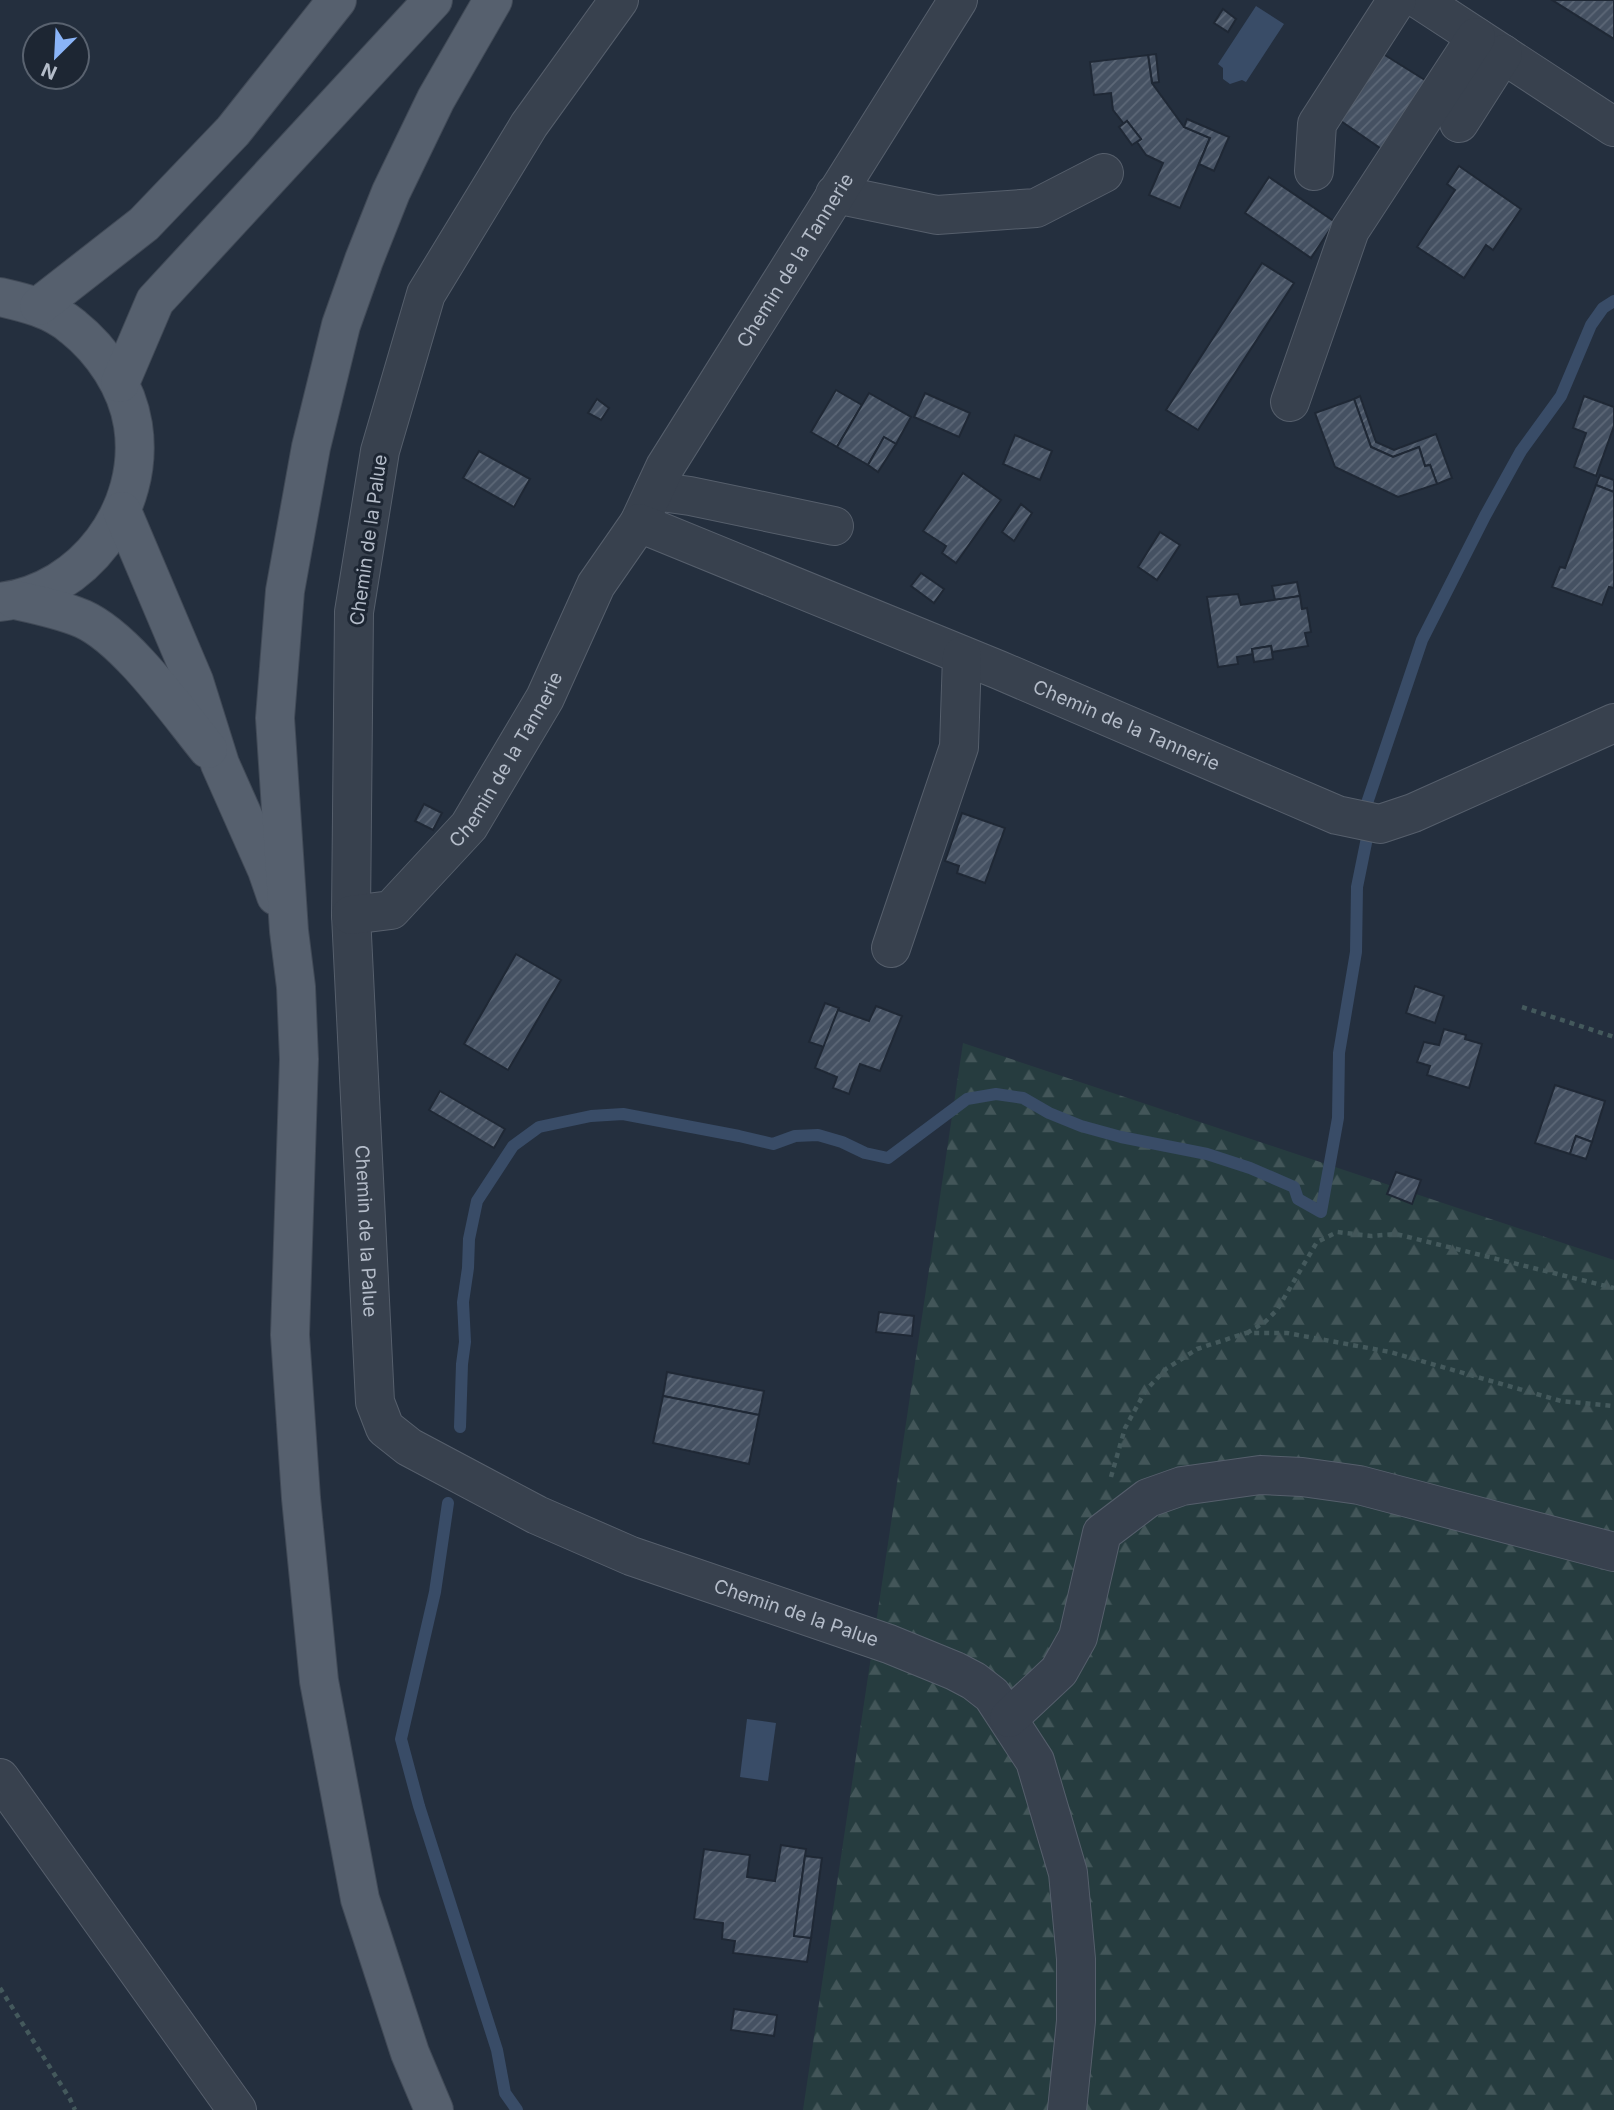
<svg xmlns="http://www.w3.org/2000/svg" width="1614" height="2110" viewBox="0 0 1614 2110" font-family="Inter,sans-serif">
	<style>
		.forest { fill: url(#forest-firs) }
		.water { fill: #394c67 }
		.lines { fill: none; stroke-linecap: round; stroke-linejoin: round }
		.stream { stroke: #394c67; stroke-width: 12 }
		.building { fill: url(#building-hatch); stroke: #1f2835; stroke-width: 2 }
		.minor-casing { stroke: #565f6c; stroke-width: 40 }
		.major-casing { stroke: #414a57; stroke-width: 40 }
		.path { stroke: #44595c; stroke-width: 4.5; stroke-dasharray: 5 5; stroke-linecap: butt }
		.minor { stroke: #38414e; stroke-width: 38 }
		.major { stroke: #56606e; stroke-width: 38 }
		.labels { text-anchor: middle; stroke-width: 6; stroke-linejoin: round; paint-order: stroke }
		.street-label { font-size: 19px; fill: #b4bcc9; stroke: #1d2633 }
	</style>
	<defs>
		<pattern id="forest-firs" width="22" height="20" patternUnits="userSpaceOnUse" patternTransform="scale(1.75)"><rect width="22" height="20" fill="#263c3f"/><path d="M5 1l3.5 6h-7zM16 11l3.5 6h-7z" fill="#435659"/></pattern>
		<pattern id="building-hatch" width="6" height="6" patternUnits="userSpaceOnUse" patternTransform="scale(1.75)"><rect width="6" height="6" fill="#455162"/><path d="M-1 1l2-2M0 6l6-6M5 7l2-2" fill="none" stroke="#5d6877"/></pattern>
	</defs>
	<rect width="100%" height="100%" fill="#242f3e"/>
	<path class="forest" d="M 963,1043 L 1614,1260 L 1614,2110 L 803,2110 Z"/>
	<g class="water">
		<path d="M 1256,6 L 1284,24 L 1246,82 L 1242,80 L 1230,84 L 1223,79 L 1223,68 L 1218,64 Z"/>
		<path d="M 747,1719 L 776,1723 L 768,1781 L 740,1777 Z"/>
	</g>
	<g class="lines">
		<g class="stream">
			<path d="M 1366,806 L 1422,640 L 1485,516 L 1521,451 L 1561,396 L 1591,325 L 1603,308 L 1614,301"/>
			<path d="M 460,1427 L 462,1364 L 465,1342 L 463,1302 L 468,1268 L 469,1239 L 477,1201 L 513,1146 L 539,1127 L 591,1116 L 623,1114 L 739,1136 L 773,1144 L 795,1136 L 818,1135 L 842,1142 L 865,1153 L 888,1158 L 967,1099 L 996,1094 L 1023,1098 L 1049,1113 L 1081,1126 L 1121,1137 L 1207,1154 L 1250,1168 L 1294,1187 L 1298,1199 L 1321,1212 L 1338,1118 L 1339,1053 L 1356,952 L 1357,887 L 1368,833"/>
			<path d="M 448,1503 L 435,1592 L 401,1739 L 419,1806 L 497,2050 L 505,2093 L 517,2110"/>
		</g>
	</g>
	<g class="building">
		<path d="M 1552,0 L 1614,0 L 1614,39 Z"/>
		<path d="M 1223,9 L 1236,19 L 1228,32 L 1214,23 Z"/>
		<path d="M 1380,52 L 1428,82 L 1383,150 L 1338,119 Z"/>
		<path d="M 1156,54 L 1159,82 L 1152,83 L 1148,55 Z"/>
		<path d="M 1148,55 L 1152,83 L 1184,127 L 1210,138 L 1180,208 L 1149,195 L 1163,163 L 1146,155 L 1137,142 L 1141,139 L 1127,121 L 1124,124 L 1113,110 L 1111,93 L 1094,95 L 1090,62 Z"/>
		<path d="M 1187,119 L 1229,137 L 1214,171 L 1199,164 L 1210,138 L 1184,127 Z"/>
		<path d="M 1127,121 L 1141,139 L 1132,145 L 1119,127 Z"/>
		<path d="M 1459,166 L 1521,209 L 1493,250 L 1486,245 L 1464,278 L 1417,247 L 1455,190 L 1447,184 Z"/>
		<path d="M 1269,177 L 1335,222 L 1311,258 L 1245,213 Z"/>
		<path d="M 1262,263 L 1294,283 L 1198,430 L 1166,410 Z"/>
		<path d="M 836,390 L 862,405 L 837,447 L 811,432 Z"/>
		<path d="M 869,393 L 911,417 L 896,444 L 884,437 L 868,465 L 837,447 Z"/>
		<path d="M 925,393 L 970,413 L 959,437 L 914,417 Z"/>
		<path d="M 1360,396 L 1376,442 L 1394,450 L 1436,434 L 1452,478 L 1437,484 L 1430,465 L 1425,466 L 1419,447 L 1393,457 L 1371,447 L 1354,399 Z"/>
		<path d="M 1584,396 L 1614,407 L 1614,426 L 1596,476 L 1574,467 L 1586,433 L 1573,428 Z"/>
		<path d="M 597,399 L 609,408 L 601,420 L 588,413 Z"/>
		<path d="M 1354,399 L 1371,447 L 1393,457 L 1419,447 L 1425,466 L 1430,465 L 1437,484 L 1398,497 L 1335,467 L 1315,413 Z"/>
		<path d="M 1015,435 L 1052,451 L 1040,480 L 1003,464 Z"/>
		<path d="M 884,437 L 896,444 L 878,472 L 868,465 Z"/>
		<path d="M 479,451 L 530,479 L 514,507 L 463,478 Z"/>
		<path d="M 963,473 L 1001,500 L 956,563 L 942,553 L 946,546 L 923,531 Z"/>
		<path d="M 1600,475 L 1614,480 L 1614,492 L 1596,485 Z"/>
		<path d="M 1596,485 L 1614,492 L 1614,588 L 1609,587 L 1602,605 L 1552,587 L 1560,567 L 1565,568 Z"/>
		<path d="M 1021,504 L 1032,513 L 1014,541 L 1002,532 Z"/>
		<path d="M 1160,532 L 1180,545 L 1157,580 L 1138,567 Z"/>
		<path d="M 921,573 L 944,589 L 934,603 L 911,586 Z"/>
		<path d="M 1297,582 L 1300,596 L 1275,600 L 1272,586 Z"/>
		<path d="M 1238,594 L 1241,605 L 1300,596 L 1302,609 L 1307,608 L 1311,632 L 1305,633 L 1308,646 L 1272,652 L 1271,646 L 1252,649 L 1253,654 L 1237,657 L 1238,664 L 1218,667 L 1207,597 Z"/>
		<path d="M 1271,646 L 1273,659 L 1254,662 L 1252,649 Z"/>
		<path d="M 424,804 L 442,813 L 433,830 L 415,821 Z"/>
		<path d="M 962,813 L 1005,828 L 985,883 L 957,873 L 959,866 L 945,861 Z"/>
		<path d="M 516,954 L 561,980 L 508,1070 L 464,1044 Z"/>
		<path d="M 1415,986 L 1444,996 L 1435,1023 L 1406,1013 Z"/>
		<path d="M 825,1003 L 839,1008 L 824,1047 L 809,1042 Z"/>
		<path d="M 876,1006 L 902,1016 L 880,1071 L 860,1064 L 849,1094 L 833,1088 L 837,1077 L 815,1068 L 838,1010 L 869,1021 Z"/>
		<path d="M 1444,1029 L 1466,1035 L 1465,1039 L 1482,1044 L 1469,1088 L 1427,1075 L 1430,1066 L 1417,1062 L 1424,1042 L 1439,1045 Z"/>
		<path d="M 1555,1085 L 1605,1101 L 1592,1142 L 1576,1136 L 1570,1154 L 1535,1143 Z"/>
		<path d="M 440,1091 L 505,1129 L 494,1148 L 429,1110 Z"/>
		<path d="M 1576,1136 L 1592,1142 L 1586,1159 L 1570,1154 Z"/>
		<path d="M 1396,1172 L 1421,1180 L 1412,1204 L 1387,1194 Z"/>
		<path d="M 879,1312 L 914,1316 L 912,1336 L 876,1332 Z"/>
		<path d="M 667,1372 L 764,1391 L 759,1415 L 663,1396 Z"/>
		<path d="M 663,1396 L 759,1415 L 749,1464 L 653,1443 Z"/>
		<path d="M 781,1845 L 806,1849 L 794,1936 L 811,1938 L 807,1962 L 733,1953 L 735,1941 L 722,1939 L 723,1923 L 694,1919 L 704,1849 L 750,1855 L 747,1877 L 775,1881 Z"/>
		<path d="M 805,1856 L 822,1858 L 811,1938 L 794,1936 Z"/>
		<path d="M 734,2009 L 777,2015 L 774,2036 L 731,2030 Z"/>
	</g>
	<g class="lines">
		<defs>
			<g id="minor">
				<path id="s1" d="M 619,0 L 529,125 L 426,294 L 380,451 L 354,612 L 351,915 L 375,1402 L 385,1428 L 409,1447 L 537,1515 L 631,1556 L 889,1644 L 955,1671 L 974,1681 L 992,1695 L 1035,1761 L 1068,1873 L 1076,1959 L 1076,2021 L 1067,2110"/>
				<path d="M 1420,0 L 1614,127"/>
				<path d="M 1459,123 L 1503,54"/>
				<path d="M 1314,171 L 1317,124 L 1397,0"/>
				<path d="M 835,194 L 937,215 L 1036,208 L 1104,173"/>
				<path d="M 1290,402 L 1350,230 L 1476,37"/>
				<path d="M 654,491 L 690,496 L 834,526"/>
				<path id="s2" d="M 639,523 L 665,467 L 958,0"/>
				<path id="s3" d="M 351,915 L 391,910 L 469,826 L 545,698 L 596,585 L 639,523 L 999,670 L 1337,815 L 1380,824 L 1413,813 L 1614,723"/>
				<path d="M 891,948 L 959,747 L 962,656"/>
				<path d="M 1009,1718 L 1059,1671 L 1078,1637 L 1102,1533 L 1148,1498 L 1182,1486 L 1260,1475 L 1302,1477 L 1359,1485 L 1614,1552"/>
				<path d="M 0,1778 L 237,2110"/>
			</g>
			<g id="major">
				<path d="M 0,297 C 26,303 52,309 73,327 C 103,351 127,387 133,425 C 146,509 84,592 0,602"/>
				<path d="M 39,306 L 144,224 L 233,131 L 337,0"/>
				<path d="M 120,383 L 155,301 L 433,0"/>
				<path d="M 122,511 L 194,681 L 220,764 L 267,870 L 276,896"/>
				<path d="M 15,600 C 38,605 62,610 83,619 C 127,639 177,711 208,749"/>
				<path d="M 434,2110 L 410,2053 L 360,1899 L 319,1681 L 301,1498 L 290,1335 L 299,1059 L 296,987 L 289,931 L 275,718 L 285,591 L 311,447 L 341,325 L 364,260 L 391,192 L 436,99 L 493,0"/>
			</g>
		</defs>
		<use href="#minor" class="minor-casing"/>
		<use href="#major" class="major-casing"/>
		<g class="path">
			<path d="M 1522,1007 L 1614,1037"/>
			<path d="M 1247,1333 L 1265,1322 L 1277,1310 L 1317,1242 L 1337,1232 L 1371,1236 L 1396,1234 L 1614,1288"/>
			<path d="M 1111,1477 L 1125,1428 L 1146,1390 L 1166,1369 L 1197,1349 L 1246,1333 L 1287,1333 L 1390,1352 L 1561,1401 L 1614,1406"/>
			<path d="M 0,1988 L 70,2099 L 75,2110"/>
		</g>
		<use href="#minor" class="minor"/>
		<use href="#major" class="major"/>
	</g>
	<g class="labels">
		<g class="street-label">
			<text dy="7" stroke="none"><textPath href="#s2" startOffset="306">Chemin de la Tannerie</textPath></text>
			<text transform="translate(368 540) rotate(-82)" y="7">Chemin de la Palue</text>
			<text dy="7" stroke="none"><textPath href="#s3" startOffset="1031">Chemin de la Tannerie</textPath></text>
			<text dy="7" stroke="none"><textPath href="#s3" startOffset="231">Chemin de la Tannerie</textPath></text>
			<text dy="7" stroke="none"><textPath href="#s1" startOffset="1298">Chemin de la Palue</textPath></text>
			<text dy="7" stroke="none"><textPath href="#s1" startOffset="1950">Chemin de la Palue</textPath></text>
		</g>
	</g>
	<g transform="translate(56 56) rotate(204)"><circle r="33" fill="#1d2633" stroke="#59626f" stroke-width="2"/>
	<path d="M0-5L12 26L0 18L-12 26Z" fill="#8ab4f8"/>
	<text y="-10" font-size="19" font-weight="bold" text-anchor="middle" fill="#b4bcc9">N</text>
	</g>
</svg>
